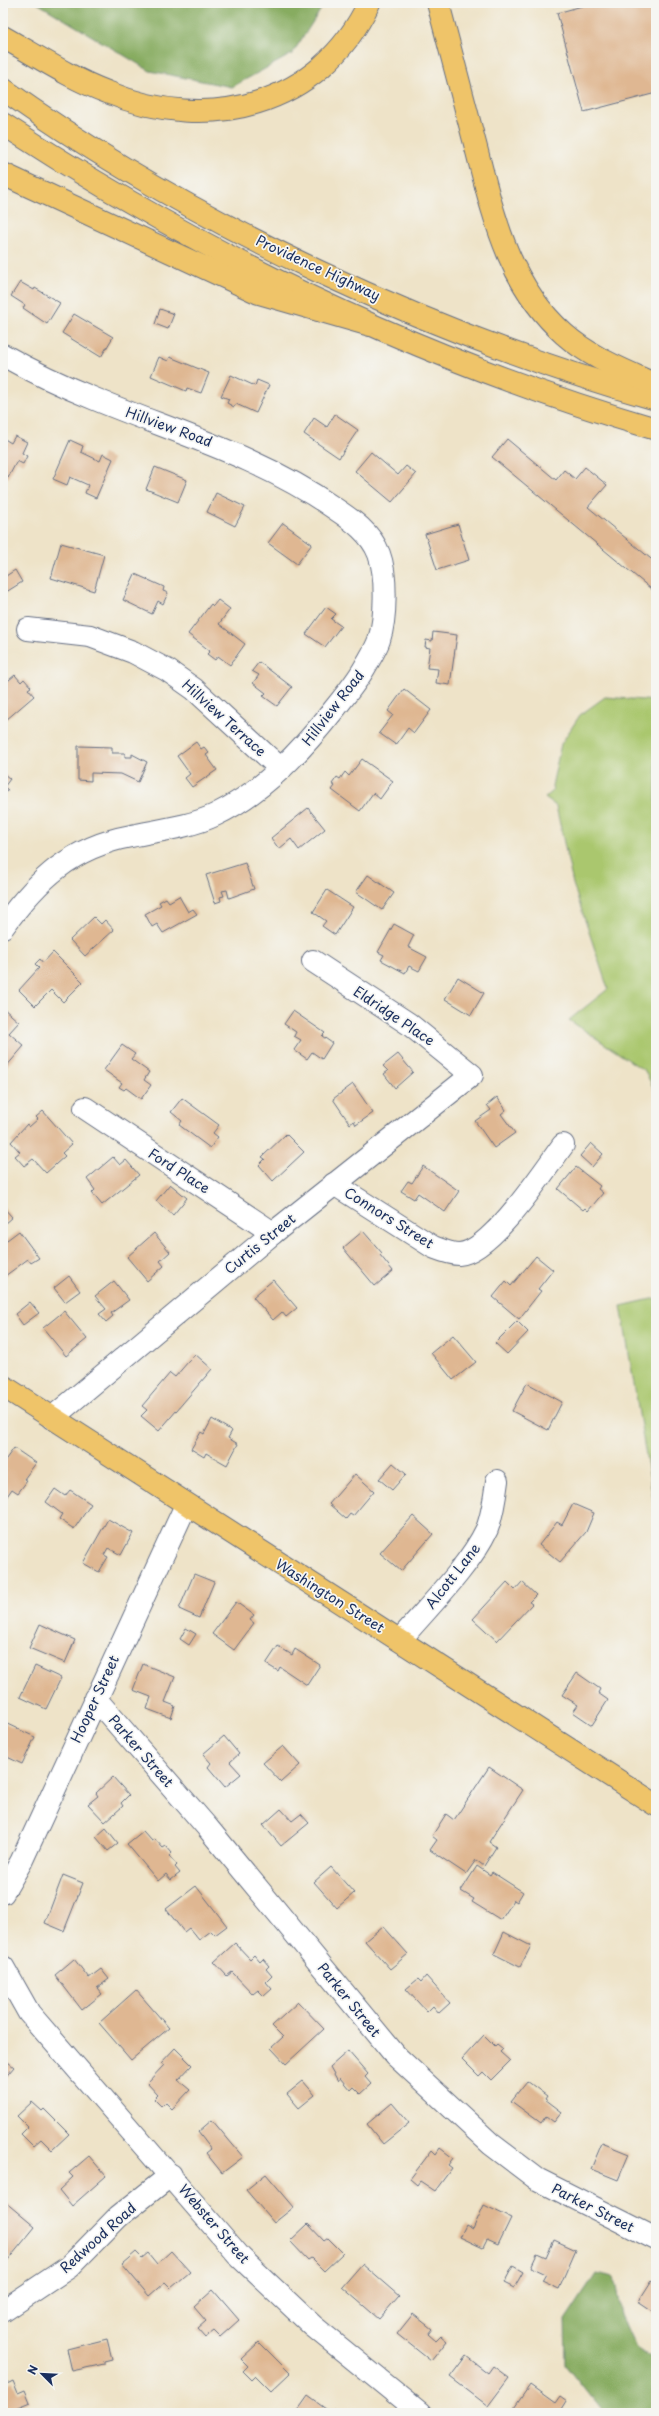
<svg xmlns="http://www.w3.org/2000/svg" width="659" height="2416" viewBox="0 0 659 2416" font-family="'Playpen Sans',sans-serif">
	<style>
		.green { fill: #aac76e; stroke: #627b66 }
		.forest { fill: #87ac61; stroke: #516e60 }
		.building { fill: #dfb792 }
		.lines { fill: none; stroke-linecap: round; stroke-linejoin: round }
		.minor-casing { stroke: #656e83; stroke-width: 24 }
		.major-casing { stroke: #656e83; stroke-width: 24 }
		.highway-casing { stroke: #656e83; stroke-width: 24 }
		.minor { stroke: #fff; stroke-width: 22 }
		.major { stroke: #efc469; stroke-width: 22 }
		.highway { stroke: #efc469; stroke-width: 22 }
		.labels { text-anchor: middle; stroke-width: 3.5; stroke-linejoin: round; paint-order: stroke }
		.street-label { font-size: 14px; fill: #1b2f5e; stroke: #f6f6f2 }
	</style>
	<rect width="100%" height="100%" fill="#f6f6f2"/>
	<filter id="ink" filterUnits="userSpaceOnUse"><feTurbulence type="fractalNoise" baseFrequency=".025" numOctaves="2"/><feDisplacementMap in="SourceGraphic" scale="8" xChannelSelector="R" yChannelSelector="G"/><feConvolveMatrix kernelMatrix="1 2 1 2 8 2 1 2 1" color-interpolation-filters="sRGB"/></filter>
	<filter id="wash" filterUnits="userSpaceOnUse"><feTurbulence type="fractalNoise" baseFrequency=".012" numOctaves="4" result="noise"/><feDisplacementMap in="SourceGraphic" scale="16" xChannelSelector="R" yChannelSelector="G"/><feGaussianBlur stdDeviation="0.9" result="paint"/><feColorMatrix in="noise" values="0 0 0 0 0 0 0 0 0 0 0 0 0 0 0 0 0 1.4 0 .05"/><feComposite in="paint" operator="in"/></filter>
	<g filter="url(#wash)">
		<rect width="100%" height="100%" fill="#eee3c8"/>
		<g class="green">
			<path d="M 605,697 L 656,701 L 656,1093 L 645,1071 L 569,1020 L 608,989 L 573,884 L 556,806 L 545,798 L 553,791 L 552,786 L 561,744 L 580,715 Z"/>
			<path d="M 656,1298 L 656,1504 L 654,1504 L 621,1306 Z"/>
		</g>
		<g class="forest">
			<path d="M 37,3 L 325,3 L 292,54 L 232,87 L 150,71 Z"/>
			<path d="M 596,2273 L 614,2277 L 621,2315 L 636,2348 L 656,2361 L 656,2413 L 604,2413 L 566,2365 L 565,2320 Z"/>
		</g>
		<g id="blocks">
			<g class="building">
				<path d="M 593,3 L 656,3 L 656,93 L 584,112 L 557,13 Z"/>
				<path d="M 20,282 L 34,290 L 35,288 L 60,303 L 47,324 L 23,308 L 25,305 L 11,296 Z"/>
				<path d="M 160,309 L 174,314 L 168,329 L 155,324 Z"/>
				<path d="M 74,314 L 113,337 L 101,357 L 62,333 Z"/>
				<path d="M 159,357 L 168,361 L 170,357 L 209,373 L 201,393 L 187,388 L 186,391 L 151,376 Z"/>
				<path d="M 231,375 L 255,386 L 257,380 L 269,385 L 256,413 L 236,404 L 234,407 L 227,403 L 229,399 L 221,396 Z"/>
				<path d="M 335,414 L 358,430 L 339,458 L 304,434 L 314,418 L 327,427 Z"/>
				<path d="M 15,436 L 27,442 L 22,453 L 27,456 L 23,464 L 17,461 L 8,478 L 3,475 L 3,438 L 11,443 Z"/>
				<path d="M 507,439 L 556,480 L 564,470 L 575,479 L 585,467 L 607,485 L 588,507 L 656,563 L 656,593 L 492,457 Z"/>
				<path d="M 70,440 L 83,446 L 81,452 L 100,461 L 103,454 L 113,459 L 96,498 L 85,493 L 88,485 L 70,477 L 67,485 L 53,479 Z"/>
				<path d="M 371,452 L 398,475 L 406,466 L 416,474 L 392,502 L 355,471 Z"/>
				<path d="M 155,467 L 187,480 L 178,502 L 146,489 Z"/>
				<path d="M 216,493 L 245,507 L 235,526 L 207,512 Z"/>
				<path d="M 283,523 L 312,544 L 297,564 L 268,543 Z"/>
				<path d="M 458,524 L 469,560 L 437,570 L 425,534 Z"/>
				<path d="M 61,543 L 104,555 L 94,591 L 51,578 Z"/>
				<path d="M 15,570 L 22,582 L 3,594 L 3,578 Z"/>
				<path d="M 135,574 L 164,587 L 163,591 L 168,593 L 163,604 L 158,601 L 152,614 L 123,600 Z"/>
				<path d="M 218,600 L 230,609 L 219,624 L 245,644 L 230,665 L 218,656 L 215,660 L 207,654 L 210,651 L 188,634 L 211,604 L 213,606 Z"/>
				<path d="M 326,607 L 336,614 L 331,619 L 341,626 L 325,647 L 306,634 Z"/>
				<path d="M 433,632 L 457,635 L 450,685 L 436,683 L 438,669 L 427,668 L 430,648 L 425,647 L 426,640 L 432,641 Z"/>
				<path d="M 259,662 L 292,687 L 277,706 L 263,696 L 266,693 L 253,683 L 259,675 L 252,671 Z"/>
				<path d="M 15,675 L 21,682 L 24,679 L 31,687 L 28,689 L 34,696 L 6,720 L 3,716 L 3,685 Z"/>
				<path d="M 404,689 L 431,710 L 414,733 L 408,728 L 396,745 L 379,733 L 393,715 L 388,711 Z"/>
				<path d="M 196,742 L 201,749 L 204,747 L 209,753 L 206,755 L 217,770 L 192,787 L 185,778 L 190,774 L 177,756 Z"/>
				<path d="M 78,746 L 112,747 L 112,753 L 125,753 L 125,757 L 132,757 L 132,754 L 147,762 L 138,782 L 121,774 L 91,773 L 91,781 L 78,780 Z"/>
				<path d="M 362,759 L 393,781 L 380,799 L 373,793 L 360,811 L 332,790 L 335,786 L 332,784 L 337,777 L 340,779 L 345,772 L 349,776 Z"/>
				<path d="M 3,773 L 10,779 L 4,787 L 8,790 L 4,795 Z"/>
				<path d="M 308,808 L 325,829 L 299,850 L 291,839 L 279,849 L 271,838 Z"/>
				<path d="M 245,863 L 254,889 L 229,898 L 227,890 L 222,891 L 224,896 L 220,897 L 221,901 L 215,903 L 206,875 Z"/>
				<path d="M 368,875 L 394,893 L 382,910 L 356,892 Z"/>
				<path d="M 327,890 L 353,907 L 335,935 L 322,926 L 326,921 L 313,912 Z"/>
				<path d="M 179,896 L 188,912 L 193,909 L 197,914 L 163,933 L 157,924 L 152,927 L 145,914 L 161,905 L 159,902 L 166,898 L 169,902 Z"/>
				<path d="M 94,917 L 101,924 L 105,920 L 114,930 L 85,956 L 70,940 Z"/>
				<path d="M 394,924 L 414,935 L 408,947 L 427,957 L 419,971 L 409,966 L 405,973 L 381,960 L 384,955 L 378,952 Z"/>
				<path d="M 53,952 L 83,982 L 63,1002 L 51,990 L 35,1006 L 19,990 L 39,968 L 35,964 L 40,959 L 43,963 Z"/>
				<path d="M 458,977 L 484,993 L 471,1015 L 445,999 Z"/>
				<path d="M 3,1008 L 19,1022 L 9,1033 L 24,1046 L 5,1068 L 3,1066 Z"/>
				<path d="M 293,1011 L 325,1033 L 322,1036 L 332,1043 L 322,1059 L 312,1052 L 307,1059 L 294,1050 L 301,1040 L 294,1036 L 296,1032 L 284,1024 Z"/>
				<path d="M 122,1045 L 135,1054 L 131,1059 L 149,1072 L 144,1080 L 151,1085 L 141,1099 L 126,1088 L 124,1090 L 119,1087 L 122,1083 L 104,1070 Z"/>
				<path d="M 398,1054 L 413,1072 L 395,1088 L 384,1074 L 388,1071 L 383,1066 Z"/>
				<path d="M 353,1084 L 373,1113 L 356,1125 L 354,1121 L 350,1124 L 333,1099 Z"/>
				<path d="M 497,1097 L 506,1110 L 501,1114 L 515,1133 L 494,1148 L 475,1121 L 491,1110 L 487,1105 Z"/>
				<path d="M 182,1098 L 219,1125 L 213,1133 L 218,1137 L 210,1148 L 179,1125 L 182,1121 L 171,1112 Z"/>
				<path d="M 43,1111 L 72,1144 L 62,1153 L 65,1156 L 46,1173 L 33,1159 L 24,1166 L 15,1156 L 20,1152 L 11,1142 L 27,1124 L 29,1127 L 38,1119 L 36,1117 Z"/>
				<path d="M 286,1134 L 304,1152 L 273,1181 L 259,1165 L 265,1159 L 262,1157 Z"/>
				<path d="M 591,1143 L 603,1154 L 592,1167 L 580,1156 Z"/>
				<path d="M 113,1157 L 120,1165 L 126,1160 L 139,1175 L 102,1205 L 92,1193 L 95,1190 L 87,1179 Z"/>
				<path d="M 423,1166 L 459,1191 L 445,1212 L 418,1193 L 414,1199 L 401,1191 L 408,1181 L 412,1183 Z"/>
				<path d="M 576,1167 L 600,1186 L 598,1189 L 603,1193 L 588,1211 L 585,1208 L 583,1210 L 558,1189 Z"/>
				<path d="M 170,1184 L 187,1198 L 173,1215 L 156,1201 Z"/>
				<path d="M 3,1207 L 12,1217 L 3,1225 Z"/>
				<path d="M 19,1231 L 39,1258 L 31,1263 L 28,1259 L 5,1276 L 3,1243 Z"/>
				<path d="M 363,1231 L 382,1253 L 380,1255 L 393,1271 L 375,1286 L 343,1248 Z"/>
				<path d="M 154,1233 L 170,1252 L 160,1261 L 164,1266 L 147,1281 L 127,1257 Z"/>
				<path d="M 536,1256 L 553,1270 L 538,1289 L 541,1291 L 519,1319 L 493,1297 L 506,1281 L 511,1286 Z"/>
				<path d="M 69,1276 L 80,1291 L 65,1302 L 54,1288 Z"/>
				<path d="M 273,1280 L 297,1308 L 286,1317 L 282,1312 L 273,1320 L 253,1297 Z"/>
				<path d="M 114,1281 L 129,1300 L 111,1313 L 113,1316 L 106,1322 L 99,1314 L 106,1309 L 95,1296 Z"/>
				<path d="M 30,1302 L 39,1313 L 23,1325 L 15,1314 Z"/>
				<path d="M 64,1311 L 87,1339 L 66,1356 L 43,1328 Z"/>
				<path d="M 517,1321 L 528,1332 L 507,1354 L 495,1343 Z"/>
				<path d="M 453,1335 L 476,1362 L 453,1380 L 431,1353 Z"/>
				<path d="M 195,1354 L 212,1369 L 159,1431 L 141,1416 L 147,1410 L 142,1406 L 170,1373 L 175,1377 Z"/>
				<path d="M 527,1383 L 562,1402 L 548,1430 L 512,1411 Z"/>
				<path d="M 212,1419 L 232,1431 L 228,1438 L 238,1444 L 227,1465 L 206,1453 L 204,1457 L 191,1449 L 201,1432 L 204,1434 Z"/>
				<path d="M 14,1448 L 36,1463 L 24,1479 L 27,1481 L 18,1493 L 12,1489 L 3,1502 L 3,1463 Z"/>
				<path d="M 393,1463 L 406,1474 L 392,1490 L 379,1479 Z"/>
				<path d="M 355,1474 L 374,1491 L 353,1516 L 350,1514 L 346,1519 L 329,1504 Z"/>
				<path d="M 55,1489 L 65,1496 L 70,1490 L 91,1504 L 74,1529 L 59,1519 L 62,1514 L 46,1502 Z"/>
				<path d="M 573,1504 L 594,1513 L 586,1532 L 560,1562 L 539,1545 L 557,1522 L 562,1525 Z"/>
				<path d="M 413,1516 L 433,1534 L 401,1571 L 380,1553 Z"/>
				<path d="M 108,1519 L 133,1533 L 121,1555 L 108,1548 L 104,1555 L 108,1557 L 99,1572 L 83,1563 Z"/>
				<path d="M 194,1574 L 214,1582 L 199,1618 L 179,1609 Z"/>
				<path d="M 507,1582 L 515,1590 L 522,1582 L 536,1595 L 529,1602 L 532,1604 L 497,1641 L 473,1619 Z"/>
				<path d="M 236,1602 L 254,1615 L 250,1620 L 254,1623 L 234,1650 L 212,1634 Z"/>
				<path d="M 40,1624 L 75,1640 L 65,1663 L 29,1648 Z"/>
				<path d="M 186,1628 L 196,1634 L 189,1645 L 180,1639 Z"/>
				<path d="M 278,1646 L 292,1655 L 295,1649 L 320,1665 L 307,1685 L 280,1667 L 278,1671 L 266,1664 Z"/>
				<path d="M 143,1664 L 175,1677 L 165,1702 L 175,1706 L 171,1718 L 147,1709 L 151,1697 L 133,1690 Z"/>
				<path d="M 35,1666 L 61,1678 L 46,1709 L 20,1697 Z"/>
				<path d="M 577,1673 L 600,1689 L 598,1693 L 608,1700 L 592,1725 L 573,1712 L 578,1705 L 562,1695 Z"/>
				<path d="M 3,1722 L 35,1737 L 22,1764 L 3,1755 Z"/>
				<path d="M 224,1736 L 239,1754 L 230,1762 L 241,1774 L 225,1787 L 208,1767 L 211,1763 L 203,1754 Z"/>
				<path d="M 283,1746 L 300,1765 L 281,1782 L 263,1763 Z"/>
				<path d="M 489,1767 L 523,1790 L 489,1842 L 496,1847 L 484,1866 L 476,1860 L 466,1874 L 430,1850 L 437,1840 L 432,1836 L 446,1814 L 454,1820 Z"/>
				<path d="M 113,1777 L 129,1795 L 121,1803 L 123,1806 L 105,1822 L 88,1804 L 98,1796 L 96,1793 Z"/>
				<path d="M 281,1809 L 292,1821 L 301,1814 L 309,1823 L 281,1846 L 263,1825 Z"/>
				<path d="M 106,1828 L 118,1843 L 108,1851 L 96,1837 Z"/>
				<path d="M 143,1831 L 152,1841 L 155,1839 L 163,1848 L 166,1846 L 172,1853 L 169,1856 L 177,1865 L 175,1867 L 180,1873 L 171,1880 L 166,1874 L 158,1881 L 127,1844 Z"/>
				<path d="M 477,1866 L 490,1875 L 492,1872 L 523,1892 L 517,1902 L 514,1900 L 501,1920 L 472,1902 L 474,1899 L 461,1891 Z"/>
				<path d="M 331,1867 L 354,1893 L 337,1908 L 314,1882 Z"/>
				<path d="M 63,1875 L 83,1883 L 64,1931 L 45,1923 Z"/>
				<path d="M 196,1886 L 227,1926 L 215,1935 L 211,1931 L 199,1940 L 189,1928 L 184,1932 L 166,1909 Z"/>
				<path d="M 383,1926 L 408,1954 L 390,1969 L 365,1941 Z"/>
				<path d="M 504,1932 L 531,1946 L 520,1967 L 494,1954 Z"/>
				<path d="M 235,1943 L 250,1959 L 254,1955 L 260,1962 L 263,1959 L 269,1966 L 266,1969 L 272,1976 L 266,1982 L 272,1989 L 264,1996 L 258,1990 L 253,1994 L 232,1972 L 227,1976 L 214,1962 Z"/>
				<path d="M 74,1959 L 89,1978 L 101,1969 L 109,1979 L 97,1988 L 102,1994 L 82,2010 L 55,1975 Z"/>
				<path d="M 426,1976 L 450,2003 L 439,2013 L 433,2006 L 427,2012 L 406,1989 L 418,1979 L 421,1982 Z"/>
				<path d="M 136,1990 L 169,2028 L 131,2060 L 99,2023 Z"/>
				<path d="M 298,2002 L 324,2029 L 286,2064 L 271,2048 L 283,2037 L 272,2026 Z"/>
				<path d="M 484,2035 L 495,2046 L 497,2044 L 503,2049 L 500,2052 L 510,2061 L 491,2080 L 483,2072 L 479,2076 L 462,2059 Z"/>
				<path d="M 175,2048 L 192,2065 L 178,2080 L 190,2090 L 172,2109 L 165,2102 L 161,2106 L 154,2099 L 158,2095 L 147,2083 L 164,2065 L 161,2063 Z"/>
				<path d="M 348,2051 L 368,2074 L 365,2077 L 371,2084 L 360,2094 L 353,2087 L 350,2090 L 340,2078 L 338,2081 L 330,2067 Z"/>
				<path d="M 3,2058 L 14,2067 L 3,2080 Z"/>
				<path d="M 303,2081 L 315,2095 L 299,2108 L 287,2094 Z"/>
				<path d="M 527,2081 L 547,2096 L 545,2099 L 562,2112 L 554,2122 L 546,2116 L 541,2123 L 511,2101 Z"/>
				<path d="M 32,2102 L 42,2111 L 44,2109 L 69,2134 L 52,2150 L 41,2139 L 33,2146 L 21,2134 L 28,2127 L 17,2116 Z"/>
				<path d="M 392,2103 L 409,2123 L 383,2144 L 367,2124 Z"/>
				<path d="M 212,2120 L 243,2157 L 222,2173 L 206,2153 L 211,2149 L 198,2132 Z"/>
				<path d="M 602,2143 L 629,2154 L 618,2180 L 591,2169 Z"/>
				<path d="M 440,2148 L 453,2158 L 448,2165 L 452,2168 L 435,2191 L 420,2181 L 417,2185 L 410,2179 L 432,2150 L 436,2154 Z"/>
				<path d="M 89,2156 L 106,2176 L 72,2206 L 59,2190 L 73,2177 L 69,2173 Z"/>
				<path d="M 266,2174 L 294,2207 L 274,2223 L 246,2190 Z"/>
				<path d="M 4,2201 L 35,2227 L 3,2266 L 4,2228 Z"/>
				<path d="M 484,2205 L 511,2218 L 498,2245 L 487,2240 L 483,2248 L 460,2237 L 466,2225 L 473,2229 Z"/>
				<path d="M 308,2224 L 324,2241 L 328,2238 L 343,2253 L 324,2271 L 311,2258 L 308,2260 L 290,2241 Z"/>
				<path d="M 554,2240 L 576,2250 L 559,2289 L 542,2281 L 546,2274 L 531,2267 L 537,2254 L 546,2258 Z"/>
				<path d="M 171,2251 L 190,2272 L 171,2288 L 165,2282 L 149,2296 L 122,2264 L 136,2252 L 142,2258 L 148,2253 L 157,2264 Z"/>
				<path d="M 362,2264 L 399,2296 L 379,2319 L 342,2287 Z"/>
				<path d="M 513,2266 L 523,2272 L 514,2288 L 504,2283 Z"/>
				<path d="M 652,2280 L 656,2283 L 656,2314 L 638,2302 Z"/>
				<path d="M 213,2290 L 239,2320 L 220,2337 L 214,2331 L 205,2338 L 197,2329 L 206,2321 L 194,2307 Z"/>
				<path d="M 413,2314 L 432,2329 L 428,2334 L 436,2341 L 441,2336 L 447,2341 L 431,2361 L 397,2334 Z"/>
				<path d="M 107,2339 L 112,2359 L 104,2361 L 104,2364 L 72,2371 L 67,2349 Z"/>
				<path d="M 259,2342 L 290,2373 L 271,2391 L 256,2376 L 252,2380 L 243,2371 L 248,2366 L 241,2359 Z"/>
				<path d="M 466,2356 L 488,2373 L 493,2366 L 509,2378 L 488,2406 L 450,2377 Z"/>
				<path d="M 13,2381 L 18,2393 L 25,2390 L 30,2402 L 3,2413 L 3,2386 Z"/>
				<path d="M 530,2385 L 555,2403 L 560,2396 L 567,2401 L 562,2409 L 568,2413 L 515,2413 L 512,2411 Z"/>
				<path d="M 308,2396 L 330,2412 L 333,2408 L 340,2413 L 296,2413 Z"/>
			</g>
		</g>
	</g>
	<g filter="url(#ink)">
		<use href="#blocks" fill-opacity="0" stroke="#656e83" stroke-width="1"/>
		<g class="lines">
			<defs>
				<g id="minor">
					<path d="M 3,355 C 33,372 63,386 95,399 C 177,433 261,457 334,508 C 352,520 371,533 379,554 C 387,575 386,619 379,640 C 376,649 370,658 365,667 C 356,683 344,697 332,712 C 300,752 263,792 215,815 C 190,827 159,830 131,836 C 72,847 38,879 3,927"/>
					<path d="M 28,629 L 90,636 L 133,652 L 167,670 L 194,689 L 281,769"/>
					<path d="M 85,1108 L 273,1233"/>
					<path d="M 334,1184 L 433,1247 C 441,1250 450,1254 459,1254 C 491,1252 544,1171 563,1145"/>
					<path d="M 52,1418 L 273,1233 L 472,1075 L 409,1024 L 313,961"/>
					<path d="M 400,1640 C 428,1607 469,1567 487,1529 C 493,1513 495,1497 497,1481"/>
					<path d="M 95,1698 L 207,1827 L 396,2056 L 491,2144 L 537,2179 L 656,2239"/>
					<path d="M 3,1893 L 21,1862 L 186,1505"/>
					<path d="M 3,1967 L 29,2013 L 241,2258 L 313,2326 L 420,2413"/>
					<path d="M 3,2311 L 69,2267 L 118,2217 L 171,2175"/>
				</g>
				<g id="major">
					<path d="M 3,89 C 193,224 432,335 656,399"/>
					<path d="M 3,124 C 206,256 423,361 656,429"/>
					<path d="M 3,1386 L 656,1805"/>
				</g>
				<g id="highway">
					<path d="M 438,3 C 450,49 462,95 474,140 C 493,212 506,282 564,334 C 591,358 624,370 656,385"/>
					<path d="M 3,37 C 37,56 70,78 107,92 C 208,134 320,107 369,3"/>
					<path d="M 3,174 L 259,293 L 370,325"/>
				</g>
			</defs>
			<use href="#minor" class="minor-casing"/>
			<use href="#major" class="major-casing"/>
			<use href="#highway" class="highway-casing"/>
			<use href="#minor" class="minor"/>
			<use href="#major" class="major"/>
			<use href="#highway" class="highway"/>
		</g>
	</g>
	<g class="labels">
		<g class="street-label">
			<text transform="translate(318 268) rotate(25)" y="5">Providence Highway</text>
			<text transform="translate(169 427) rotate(20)" y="5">Hillview Road</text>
			<text transform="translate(333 708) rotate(-52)" y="5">Hillview Road</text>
			<text transform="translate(224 718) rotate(42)" y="5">Hillview Terrace</text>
			<text transform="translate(394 1016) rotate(34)" y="5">Eldridge Place</text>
			<text transform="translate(179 1171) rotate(33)" y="5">Ford Place</text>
			<text transform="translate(389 1218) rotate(32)" y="5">Connors Street</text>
			<text transform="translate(260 1244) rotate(-39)" y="5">Curtis Street</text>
			<text transform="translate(453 1576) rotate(-52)" y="5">Alcott Lane</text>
			<text transform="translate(330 1596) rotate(32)" y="5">Washington Street</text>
			<text transform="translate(95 1699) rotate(-65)" y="5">Hooper Street</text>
			<text transform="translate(141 1751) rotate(49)" y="5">Parker Street</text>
			<text transform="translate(349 2000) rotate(51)" y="5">Parker Street</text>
			<text transform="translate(593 2208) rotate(27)" y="5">Parker Street</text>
			<text transform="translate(214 2224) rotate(49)" y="5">Webster Street</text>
			<text transform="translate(98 2238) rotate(-42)" y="5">Redwood Road</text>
		</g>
	</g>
	<rect width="659" height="2416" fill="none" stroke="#f6f6f2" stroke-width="16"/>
	<g transform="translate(42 2374) rotate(294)" stroke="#f6f6f2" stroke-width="3" paint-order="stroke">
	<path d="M0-3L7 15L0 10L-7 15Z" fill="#1b2f5e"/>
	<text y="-6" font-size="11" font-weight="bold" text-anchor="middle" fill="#1b2f5e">N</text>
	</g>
</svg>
